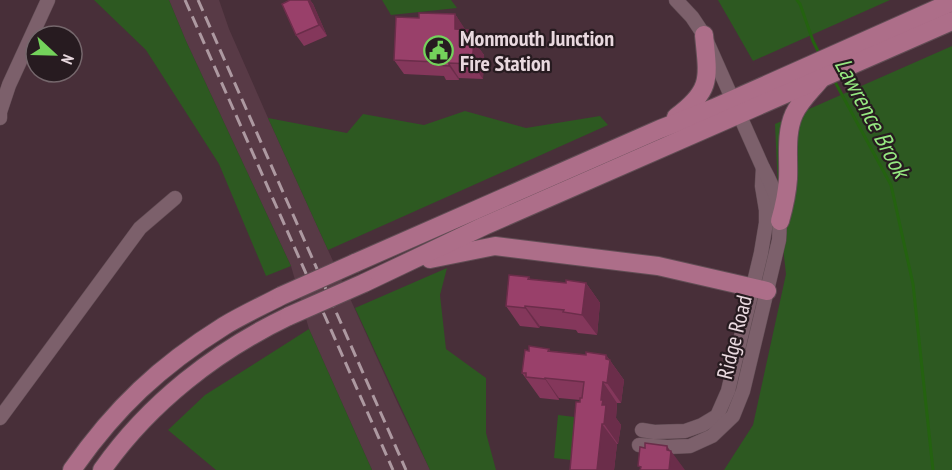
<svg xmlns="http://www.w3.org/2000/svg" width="952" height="470" viewBox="0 0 952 470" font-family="'PT Sans Narrow',sans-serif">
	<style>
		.built { fill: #583a46 }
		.green { fill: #2d5921 }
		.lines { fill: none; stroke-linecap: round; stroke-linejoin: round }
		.stream { stroke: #246210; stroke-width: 3 }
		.minor-casing { stroke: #624d55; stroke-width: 15 }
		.major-casing { stroke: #624d55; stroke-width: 20 }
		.minor { stroke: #7c606b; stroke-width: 14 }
		.major { stroke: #ad6e89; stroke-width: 18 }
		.rail { stroke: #ad99a1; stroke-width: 3; stroke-dasharray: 12 6; stroke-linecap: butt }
		.major-bridge-casing { stroke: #624d55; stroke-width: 20; stroke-linecap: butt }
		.major-bridge { stroke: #ad6e89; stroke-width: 18 }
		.wall { fill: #84375b }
		.shaded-wall { fill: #6b2d4a }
		.building { fill: #99406a; stroke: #6b2d4a; stroke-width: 1.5 }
		.labels { text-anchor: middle; stroke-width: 4.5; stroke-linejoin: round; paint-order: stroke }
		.poi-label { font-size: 22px; font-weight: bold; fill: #e9d9df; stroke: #271b20; text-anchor: start }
		.street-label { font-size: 22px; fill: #e9d9df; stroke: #271b20 }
		.water-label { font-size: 24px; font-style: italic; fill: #96e881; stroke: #271b20 }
	</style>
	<rect width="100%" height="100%" fill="#482f39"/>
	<path class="built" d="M 169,0 L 219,0 L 229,29 L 268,118 L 398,404 L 430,470 L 372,470 L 309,329 L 291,266 L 186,41 Z"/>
	<g class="green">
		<path d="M 94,0 L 169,0 L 186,41 L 291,266 L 266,276 L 219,164 L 146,50 Z"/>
		<path d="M 382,0 L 451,0 L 457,8 L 391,15 Z"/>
		<path d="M 718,0 L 890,0 L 753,61 Z"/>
		<path d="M 952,46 L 952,470 L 724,470 L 753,425 L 786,274 L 779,212 L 775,124 Z"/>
		<path d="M 465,111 L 526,128 L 600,116 L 608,125 L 328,250 L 268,118 L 347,133 L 363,114 L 424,125 Z"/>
		<path d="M 447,268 L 440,295 L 446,349 L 486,378 L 486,433 L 496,470 L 430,470 L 355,308 Z"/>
		<path d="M 309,329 L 372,470 L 216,470 L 168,430 L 205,395 Z"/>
		<path d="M 558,415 L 583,418 L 579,461 L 554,458 Z"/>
	</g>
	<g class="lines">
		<g class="stream">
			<path d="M 797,0 L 800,4 L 813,41 L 819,53"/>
			<path d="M 834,80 L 891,185 L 913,284 L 933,470"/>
		</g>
		<defs>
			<g id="minor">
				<path d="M 0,118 L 0,112 L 9,85 L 48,0"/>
				<path d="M 0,418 L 140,228 L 175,198"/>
				<path d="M 642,430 L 654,432 L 685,431 L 702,425 L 717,416 L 728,391 L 761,253 L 766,223 L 766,210 L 762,186 L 763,168"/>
				<path d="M 639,445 L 667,447 L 690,446 L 712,436 L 733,416 L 743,391 L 779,240 C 781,209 778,195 763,168 L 704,35 L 692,17 L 676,0"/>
			</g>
			<g id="major">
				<path d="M 676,117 C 713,90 708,77 704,35"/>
				<path d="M 780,221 C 784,207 787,194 788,179 C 789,158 785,134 794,114 C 800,101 811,91 820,80"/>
				<path d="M 430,259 L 495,246 L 658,266 L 767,291"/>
				<path d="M 355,263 L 660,129 L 714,108 L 952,2"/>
				<path d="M 364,283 L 484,226 L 952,21"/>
				<path d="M 72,470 C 115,408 160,366 224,326 C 242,315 262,306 281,296"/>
				<path d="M 102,470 C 149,403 216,351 289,316"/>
			</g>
		</defs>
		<use href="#minor" class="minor-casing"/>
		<use href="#major" class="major-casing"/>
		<use href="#minor" class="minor"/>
		<use href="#major" class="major"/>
		<g class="rail">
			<path d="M 185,0 L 393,470"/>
			<path d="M 198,0 L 406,470"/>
		</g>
		<defs>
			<g id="major-bridge">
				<path d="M 281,296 L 355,263"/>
				<path d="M 289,316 L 364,283"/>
			</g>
		</defs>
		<use href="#major-bridge" class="major-bridge-casing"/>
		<use href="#major-bridge" class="major-bridge"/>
	</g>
	<g class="wall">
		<path d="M 290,0 L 310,0 L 313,4 L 327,36 L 304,46 L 296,35 Z"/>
		<path d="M 455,14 L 465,30 L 478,45 L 478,47 L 484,55 L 483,79 L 459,78 L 459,80 L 446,80 L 444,76 L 404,74 L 394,60 L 419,18 Z"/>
		<path d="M 529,277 L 530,279 L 566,283 L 586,283 L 600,303 L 597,335 L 578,333 L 576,330 L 540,326 L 539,328 L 520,326 L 506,306 Z"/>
		<path d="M 549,349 L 550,351 L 586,355 L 606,355 L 624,380 L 621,403 L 617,403 L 616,418 L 621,425 L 618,444 L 617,444 L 614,470 L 570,470 L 580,400 L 559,398 L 559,400 L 540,398 L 522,373 L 529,351 Z"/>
	</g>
	<g class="shaded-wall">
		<path d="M 308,0 L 310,0 L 313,4 L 327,36 L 319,25 Z"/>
		<path d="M 455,14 L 465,29 L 465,44 L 455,29 Z"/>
		<path d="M 468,30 L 478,45 L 478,47 L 484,55 L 483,79 L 472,64 L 467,40 Z"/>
		<path d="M 449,63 L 459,78 L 459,80 L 449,66 Z"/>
		<path d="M 586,283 L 600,303 L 597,335 L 582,315 Z"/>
		<path d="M 525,306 L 540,326 L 539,328 L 525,308 Z"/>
		<path d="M 606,355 L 624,380 L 621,403 L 607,383 Z"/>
		<path d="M 545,378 L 559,398 L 559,400 L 545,379 Z"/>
		<path d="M 603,382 L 617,403 L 616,418 L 621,425 L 618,444 L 604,424 L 601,400 Z"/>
		<path d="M 602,424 L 617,444 L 614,470 L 597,470 Z"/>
		<path d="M 667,446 L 671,452 L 671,451 L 685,470 L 669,470 L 667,450 Z"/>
	</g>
	<g class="building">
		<path d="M 290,0 L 308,0 L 319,25 L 296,35 L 282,4 Z"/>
		<path d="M 419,13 L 455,14 L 455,29 L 468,30 L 467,40 L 474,41 L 472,64 L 449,63 L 449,66 L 436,65 L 436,62 L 394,60 L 396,17 L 419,18 Z"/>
		<path d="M 509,275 L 529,277 L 528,279 L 566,283 L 566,280 L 586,283 L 582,315 L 563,312 L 564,310 L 525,306 L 525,308 L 506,306 Z"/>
		<path d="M 529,346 L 549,349 L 548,351 L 586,355 L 586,352 L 606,355 L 606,359 L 610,360 L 607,383 L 603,382 L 601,400 L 603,400 L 602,405 L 606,405 L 604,424 L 602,424 L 597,470 L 570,470 L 576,402 L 580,402 L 580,398 L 582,398 L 584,382 L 545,378 L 545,379 L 526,377 L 526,373 L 522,373 L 525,350 L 529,351 Z"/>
		<path d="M 645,443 L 667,446 L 667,450 L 671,451 L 669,470 L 640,470 L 641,467 L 638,466 L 640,447 L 645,448 Z"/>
	</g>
	<defs>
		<symbol id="civic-ring" viewBox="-11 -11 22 22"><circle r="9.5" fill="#271b20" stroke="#74d25b" stroke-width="1.5"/><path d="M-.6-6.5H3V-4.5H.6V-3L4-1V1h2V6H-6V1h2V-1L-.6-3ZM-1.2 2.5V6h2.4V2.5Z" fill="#74d25b"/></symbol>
	</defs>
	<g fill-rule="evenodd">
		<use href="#civic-ring" x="422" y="34" width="33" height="33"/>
	</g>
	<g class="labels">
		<g class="poi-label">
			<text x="460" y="46">Monmouth Junction<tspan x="460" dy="25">Fire Station</tspan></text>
		</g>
		<g class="street-label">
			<text transform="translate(734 337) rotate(-76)" y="8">Ridge Road</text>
		</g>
		<g class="water-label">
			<text transform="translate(872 118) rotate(62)" y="8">Lawrence Brook</text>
		</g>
	</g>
	<g transform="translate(54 54) rotate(112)"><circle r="28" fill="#271b20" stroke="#75676c" stroke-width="1.5"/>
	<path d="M0-4.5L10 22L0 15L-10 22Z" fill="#74d25b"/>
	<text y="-9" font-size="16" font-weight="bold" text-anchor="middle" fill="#e9d9df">N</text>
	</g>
</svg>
